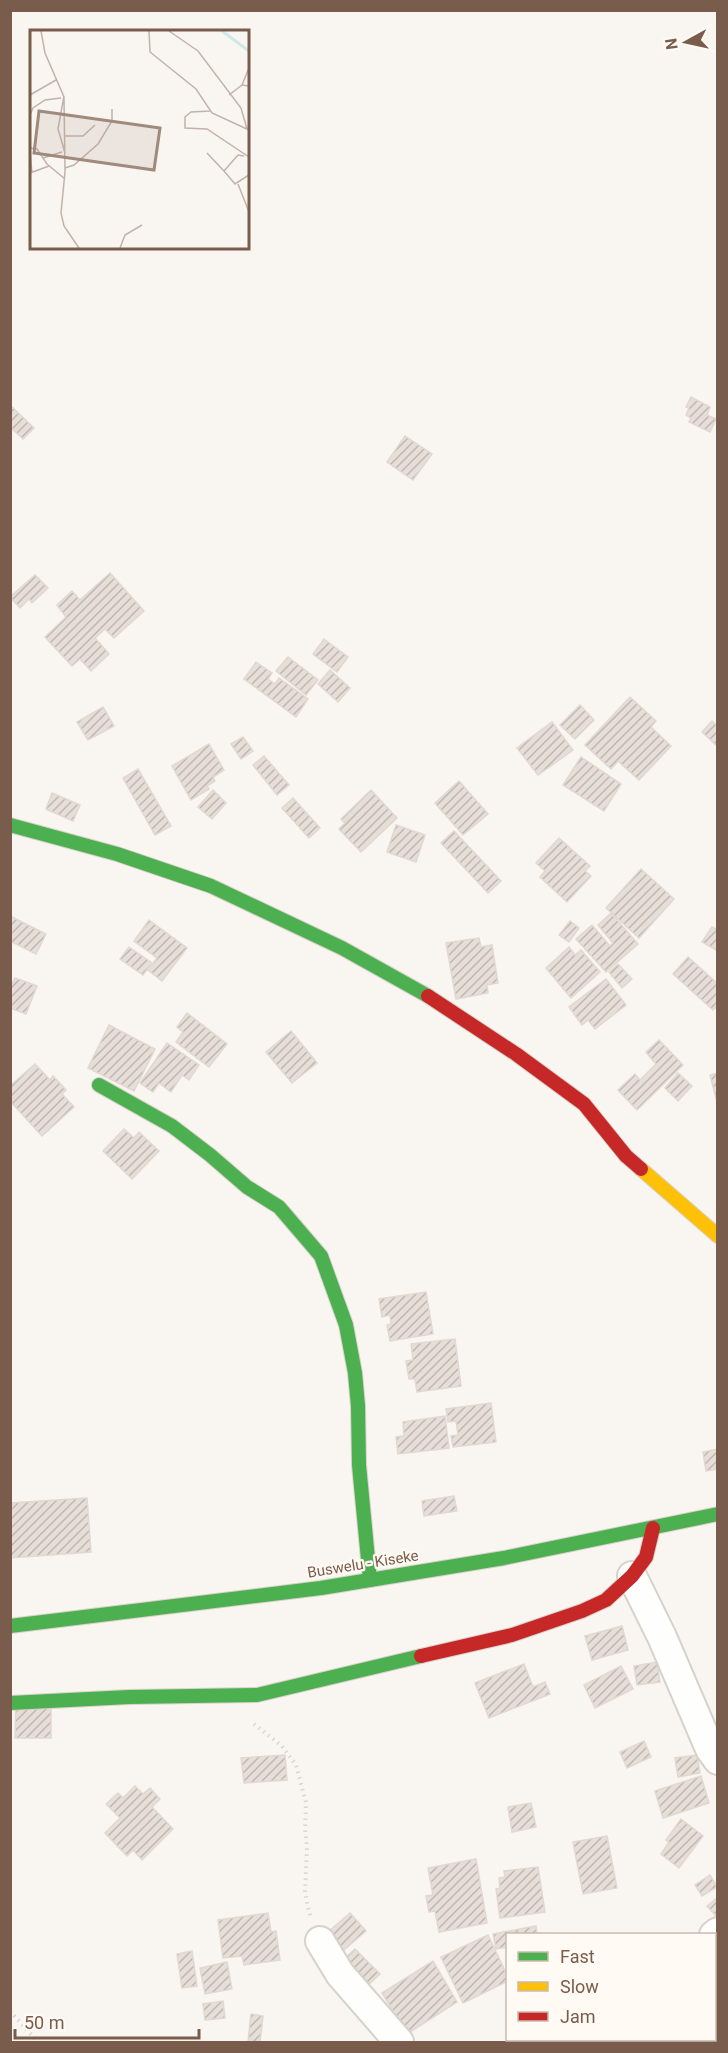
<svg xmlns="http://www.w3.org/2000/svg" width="728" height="2053" viewBox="0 0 728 2053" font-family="Roboto,sans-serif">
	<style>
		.building { fill: url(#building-hatch); stroke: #e2d8d2; stroke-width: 1.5 }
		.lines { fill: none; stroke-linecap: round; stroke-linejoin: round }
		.street-casing { stroke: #d7d1cb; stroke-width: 32 }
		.fast-casing { stroke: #d9d2cb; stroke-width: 16 }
		.slow-casing { stroke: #d9d2cb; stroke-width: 16 }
		.jam-casing { stroke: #d9d2cb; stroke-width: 16 }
		.path { stroke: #dcd5d0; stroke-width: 4; stroke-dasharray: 1.5 4.5; stroke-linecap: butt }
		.street { stroke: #fefefd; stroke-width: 28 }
		.fast { stroke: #4caf50; stroke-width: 14 }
		.slow { stroke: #ffc107; stroke-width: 14 }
		.jam { stroke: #c62828; stroke-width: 14 }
		.labels { text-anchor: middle; stroke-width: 4.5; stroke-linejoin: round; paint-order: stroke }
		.street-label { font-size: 15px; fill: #7a5c4d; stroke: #fffaf3 }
		.inset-river { fill: none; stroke: #d0e8ea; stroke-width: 3 }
		.inset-road { fill: none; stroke: #c2b3aa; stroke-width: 1.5 }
		.view { fill: #9f8a7d; fill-opacity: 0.15; stroke: #9f8a7d; stroke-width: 3 }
		.inset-edge { fill: none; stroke: #7a5c4d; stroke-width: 3 }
	</style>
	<defs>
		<pattern id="building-hatch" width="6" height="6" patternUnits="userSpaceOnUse" patternTransform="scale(1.5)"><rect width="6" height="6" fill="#e6ded7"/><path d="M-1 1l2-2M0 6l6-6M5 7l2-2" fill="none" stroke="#bfb7b1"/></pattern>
	</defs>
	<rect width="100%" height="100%" fill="#f9f5f0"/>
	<g class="building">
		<path d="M 691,397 L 710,407 L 707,415 L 716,419 L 710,432 L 689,422 L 691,418 L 686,415 L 689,408 L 686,407 Z"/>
		<path d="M 10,405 L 34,428 L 23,439 L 10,427 Z"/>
		<path d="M 405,436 L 432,454 L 413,480 L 387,462 Z"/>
		<path d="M 110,573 L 144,611 L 114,638 L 105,629 L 95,638 L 109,654 L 91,671 L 80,659 L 72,666 L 45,637 L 66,617 L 57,605 L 72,591 L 80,600 Z"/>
		<path d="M 35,575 L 48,588 L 32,603 L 29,599 L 20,608 L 10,597 Z"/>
		<path d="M 324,639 L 348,657 L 337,672 L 313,654 Z"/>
		<path d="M 288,657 L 318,680 L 306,695 L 276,671 Z"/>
		<path d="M 256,662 L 272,673 L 268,679 L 275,684 L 279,678 L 308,699 L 296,717 L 244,679 Z"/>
		<path d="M 330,670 L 350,688 L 338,702 L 318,684 Z"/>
		<path d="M 630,697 L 656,721 L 651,727 L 671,746 L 639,780 L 618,761 L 611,769 L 585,745 Z"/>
		<path d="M 580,705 L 594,720 L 575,739 L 560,725 Z"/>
		<path d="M 103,707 L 114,726 L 88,740 L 77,722 Z"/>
		<path d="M 712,721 L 718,726 L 718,747 L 702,732 Z"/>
		<path d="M 552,722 L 573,750 L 538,775 L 517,748 Z"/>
		<path d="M 243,737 L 253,751 L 241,759 L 231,744 Z"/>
		<path d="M 209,744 L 224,770 L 213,777 L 215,781 L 207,786 L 209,789 L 191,800 L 172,766 Z"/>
		<path d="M 264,756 L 289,785 L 277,795 L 253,765 Z"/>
		<path d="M 581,757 L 621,784 L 604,811 L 563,785 Z"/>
		<path d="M 138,769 L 171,826 L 155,835 L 123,778 Z"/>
		<path d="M 459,781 L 488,814 L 463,835 L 435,803 Z"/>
		<path d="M 213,790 L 226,803 L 212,819 L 198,807 Z"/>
		<path d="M 371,790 L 397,818 L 361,852 L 339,829 L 345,823 L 341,819 Z"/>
		<path d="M 52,793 L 80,805 L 73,821 L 46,809 Z"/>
		<path d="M 293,798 L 320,828 L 309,838 L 282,808 Z"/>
		<path d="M 396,825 L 425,835 L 416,862 L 387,852 Z"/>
		<path d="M 454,831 L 501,881 L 488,893 L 441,843 Z"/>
		<path d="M 559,838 L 590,866 L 585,871 L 591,876 L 567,902 L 540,877 L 545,871 L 536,863 Z"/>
		<path d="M 641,869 L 674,899 L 639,938 L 606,908 Z"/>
		<path d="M 611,913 L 638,944 L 606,972 L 576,939 L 592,925 L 610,946 L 613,943 L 598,925 Z"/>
		<path d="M 10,916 L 46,934 L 36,954 L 10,941 Z"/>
		<path d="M 149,920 L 187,948 L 162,981 L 148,970 L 157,958 L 134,941 Z"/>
		<path d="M 570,921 L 579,928 L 569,942 L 559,935 Z"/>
		<path d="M 712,927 L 718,930 L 718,951 L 702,942 Z"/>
		<path d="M 479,938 L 481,947 L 492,945 L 498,983 L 487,985 L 488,993 L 456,999 L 446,943 Z"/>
		<path d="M 129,947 L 152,963 L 143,975 L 120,959 Z"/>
		<path d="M 569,947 L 575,955 L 581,950 L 600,972 L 571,998 L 546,968 Z"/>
		<path d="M 688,957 L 718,984 L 718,1005 L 713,1010 L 673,974 Z"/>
		<path d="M 618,964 L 632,979 L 622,988 L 609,972 Z"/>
		<path d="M 15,978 L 37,986 L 26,1014 L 10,1008 L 10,989 Z"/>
		<path d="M 606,979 L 626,1005 L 595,1029 L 588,1020 L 582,1025 L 569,1007 Z"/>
		<path d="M 187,1013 L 227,1044 L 209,1067 L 176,1042 L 183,1032 L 177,1027 Z"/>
		<path d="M 109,1025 L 155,1049 L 134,1091 L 88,1068 Z"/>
		<path d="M 291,1031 L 317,1063 L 292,1083 L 266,1052 Z"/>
		<path d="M 659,1040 L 683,1065 L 637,1110 L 618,1090 L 635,1074 L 640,1080 L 656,1064 L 646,1052 Z"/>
		<path d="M 167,1043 L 199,1065 L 189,1080 L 182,1075 L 171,1092 L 159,1083 L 153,1092 L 140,1083 Z"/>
		<path d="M 35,1064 L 50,1080 L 53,1076 L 66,1090 L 62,1094 L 74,1107 L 42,1136 L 10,1101 L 10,1086 Z"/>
		<path d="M 678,1073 L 692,1086 L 678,1101 L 665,1088 Z"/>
		<path d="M 718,1073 L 718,1106 L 710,1075 Z"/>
		<path d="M 124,1129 L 134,1138 L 139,1132 L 159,1151 L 132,1179 L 103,1151 Z"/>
		<path d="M 426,1292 L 433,1334 L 390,1341 L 387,1325 L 391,1324 L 390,1315 L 382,1317 L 379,1299 Z"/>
		<path d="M 455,1339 L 461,1386 L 417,1392 L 415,1379 L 409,1379 L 406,1361 L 413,1360 L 411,1344 Z"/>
		<path d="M 491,1403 L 496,1442 L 453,1447 L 451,1436 L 458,1435 L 456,1421 L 448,1422 L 446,1409 Z"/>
		<path d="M 445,1416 L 449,1448 L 398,1454 L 396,1437 L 404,1436 L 403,1422 Z"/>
		<path d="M 718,1449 L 718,1469 L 706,1471 L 703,1452 Z"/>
		<path d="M 454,1496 L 457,1511 L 424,1516 L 422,1501 Z"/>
		<path d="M 87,1498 L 91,1552 L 10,1558 L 10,1503 Z"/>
		<path d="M 622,1626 L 628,1650 L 592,1660 L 585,1636 Z"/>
		<path d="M 657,1662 L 660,1682 L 637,1685 L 634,1666 Z"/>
		<path d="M 524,1664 L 533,1687 L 545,1682 L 550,1694 L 489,1718 L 475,1683 Z"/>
		<path d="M 621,1666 L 633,1689 L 595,1708 L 584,1685 Z"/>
		<path d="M 16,1702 L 51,1702 L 51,1738 L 15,1738 Z"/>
		<path d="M 644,1741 L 651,1757 L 627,1768 L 620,1752 Z"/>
		<path d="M 285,1755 L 287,1780 L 244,1783 L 241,1758 Z"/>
		<path d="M 697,1755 L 700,1773 L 678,1777 L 675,1758 Z"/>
		<path d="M 701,1776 L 709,1803 L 663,1818 L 655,1791 Z"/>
		<path d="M 135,1786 L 143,1794 L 150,1788 L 160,1799 L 152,1807 L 173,1829 L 142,1860 L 133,1850 L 127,1856 L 105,1833 L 120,1818 L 106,1804 L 118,1793 L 123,1798 Z"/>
		<path d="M 531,1803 L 536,1827 L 512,1832 L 508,1807 Z"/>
		<path d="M 681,1819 L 703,1836 L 679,1868 L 661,1854 L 669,1842 L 666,1840 Z"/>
		<path d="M 607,1836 L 617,1888 L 583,1894 L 573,1842 Z"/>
		<path d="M 476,1859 L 487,1923 L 439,1932 L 435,1911 L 429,1912 L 426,1896 L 433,1895 L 428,1868 Z"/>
		<path d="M 538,1867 L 545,1912 L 500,1918 L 496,1889 L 500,1888 L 499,1878 L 505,1877 L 504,1871 Z"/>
		<path d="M 710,1875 L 717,1887 L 702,1896 L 695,1885 Z"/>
		<path d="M 718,1897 L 718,1915 L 716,1916 L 707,1906 Z"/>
		<path d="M 268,1913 L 271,1932 L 276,1931 L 280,1960 L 244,1965 L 242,1956 L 223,1958 L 218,1920 Z"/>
		<path d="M 350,1913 L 366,1931 L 344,1950 L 328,1932 Z"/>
		<path d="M 536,1926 L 537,1934 L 508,1934 L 508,1947 L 496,1949 L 493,1934 Z"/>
		<path d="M 488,1935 L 508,1977 L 508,1981 L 463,2003 L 441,1957 Z"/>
		<path d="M 355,1949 L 380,1974 L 366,1987 L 342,1961 Z"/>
		<path d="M 192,1951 L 197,1986 L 182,1988 L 177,1954 Z"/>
		<path d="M 433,1961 L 457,2002 L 407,2034 L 382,1993 Z"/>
		<path d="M 227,1962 L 232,1989 L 205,1994 L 200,1968 Z"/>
		<path d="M 223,2001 L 225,2018 L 205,2020 L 203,2004 Z"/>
		<path d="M 714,2010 L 718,2013 L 718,2042 L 685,2042 L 682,2040 L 714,2040 Z"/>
		<path d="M 251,2014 L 263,2016 L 260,2042 L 248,2042 Z"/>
		<path d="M 525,2040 L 540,2040 L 543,2042 L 521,2042 Z"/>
	</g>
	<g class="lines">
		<defs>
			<g id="street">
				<path d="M 632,1576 L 662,1637 L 710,1749 L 718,1760"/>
				<path d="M 714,1935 L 718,1932"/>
				<path d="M 320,1941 L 340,1974 L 399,2042"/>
				<path d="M 645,2040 L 646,2042"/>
			</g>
			<g id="fast">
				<path d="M 10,825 L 117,854 L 211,886 L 342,948 L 428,996"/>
				<path d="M 99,1085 L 172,1126 L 210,1155 L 247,1187 L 279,1207 L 321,1256 L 346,1325 L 355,1373 L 358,1406 L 359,1465 L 370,1580"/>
				<path d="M 10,1626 L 321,1588 L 504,1558 L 718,1514"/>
				<path d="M 10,1703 L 129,1697 L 257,1695 L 421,1656"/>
			</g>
			<path id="slow" d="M 641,1169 L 718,1236"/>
			<g id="jam">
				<path d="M 428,996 L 516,1054 L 584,1104 L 626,1156 L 641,1169"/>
				<path d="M 421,1656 L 512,1635 L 582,1611 L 606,1600 L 632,1576 L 646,1557 L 653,1528"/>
			</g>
		</defs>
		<use href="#street" class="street-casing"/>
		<use href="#fast" class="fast-casing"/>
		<use href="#slow" class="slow-casing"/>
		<use href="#jam" class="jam-casing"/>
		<g class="path">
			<path d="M 254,1724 L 282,1746 L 296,1765 L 306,1803 L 305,1829 L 307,1847 L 305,1892 L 308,1908 L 311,1918"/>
			<path d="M 10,2011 L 38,2042"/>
		</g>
		<use href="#street" class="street"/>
		<use href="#fast" class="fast"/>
		<use href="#slow" class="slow"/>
		<use href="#jam" class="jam"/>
	</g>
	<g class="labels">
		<g class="street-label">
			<text transform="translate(363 1564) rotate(-9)" y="5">Buswelu - Kiseke</text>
		</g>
	</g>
	<g transform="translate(30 30)">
		<rect width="219" height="219" fill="#f9f5f0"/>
		<path class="inset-river" d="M 192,1 L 219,21"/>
		<path class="inset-road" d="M 11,1 L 15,23 L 34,67 L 35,142 L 31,183 L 34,196 L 49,218M 119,1 L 120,22 L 166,59 L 182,83 L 219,100M 139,1 L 168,21 L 211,78 L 217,99M 212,55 L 219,38M 0,65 L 26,50M 199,65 L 212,55 L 219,56M 34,66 L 28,99 L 35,123M 180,81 L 161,82 L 155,87 L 155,98 L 177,99 L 219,127M 0,85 L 3,78 L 15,70 L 31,68M 34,106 L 53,106 L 65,95M 0,118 L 7,119 L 17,134 L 35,149M 0,123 L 2,143M 177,123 L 194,141M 214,126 L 208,125 L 194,141 L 205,154 L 219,145M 13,128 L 32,122M 35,138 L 44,135 L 68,114 L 82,91 L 82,79M 0,143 L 19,136M 208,154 L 219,182M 90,218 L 95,205 L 112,195"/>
		<path class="view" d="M 9,81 L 130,98 L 124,140 L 4,123 Z"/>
		<rect width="219" height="219" class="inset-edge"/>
	</g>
	<rect width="728" height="2053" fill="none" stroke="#7a5c4d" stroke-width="24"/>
	<rect x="506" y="1933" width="210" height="108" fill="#fffaf3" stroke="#cabbb1" stroke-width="1.5"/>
	<rect x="518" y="1952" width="30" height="9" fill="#4caf50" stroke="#cabbb1" stroke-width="1.5"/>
	<text x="560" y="1963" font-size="18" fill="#7a5c4d">Fast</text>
	<rect x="518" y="1982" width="30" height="9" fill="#ffc107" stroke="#cabbb1" stroke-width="1.5"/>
	<text x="560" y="1993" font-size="18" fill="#7a5c4d">Slow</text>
	<rect x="518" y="2012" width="30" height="9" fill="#c62828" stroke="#cabbb1" stroke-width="1.5"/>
	<text x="560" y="2023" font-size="18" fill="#7a5c4d">Jam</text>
	<g transform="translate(686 42) rotate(262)" stroke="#fffaf3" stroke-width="4.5" paint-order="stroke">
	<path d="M0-4.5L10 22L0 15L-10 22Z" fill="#7a5c4d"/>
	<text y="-9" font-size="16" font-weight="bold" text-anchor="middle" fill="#7a5c4d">N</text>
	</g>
	<path d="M15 2029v9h184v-9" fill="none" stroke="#7a5c4d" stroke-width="3"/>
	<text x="24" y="2029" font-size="18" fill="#7a5c4d" stroke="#fffaf3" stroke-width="4.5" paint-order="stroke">50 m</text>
</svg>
